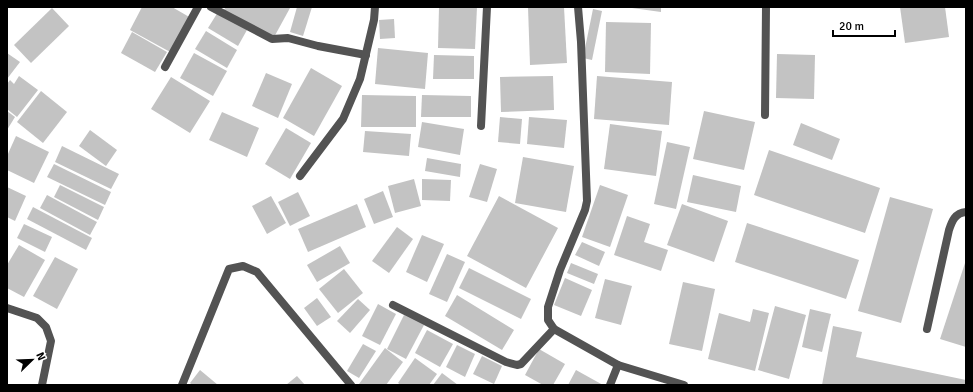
<svg xmlns="http://www.w3.org/2000/svg" width="973" height="392" viewBox="0 0 973 392" font-family="Signika,sans-serif">
	<style>
		.building { fill: #c3c3c3 }
		.lines { fill: none; stroke-linecap: round; stroke-linejoin: round }
		.street { stroke: #535353; stroke-width: 8 }
	</style>
	<rect width="100%" height="100%" fill="#fff"/>
	<g class="building">
		<path d="M 142,7 L 172,7 L 191,18 L 172,53 L 130,30 Z"/>
		<path d="M 226,7 L 288,7 L 290,8 L 273,39 L 223,11 Z"/>
		<path d="M 297,7 L 312,7 L 303,36 L 290,32 Z"/>
		<path d="M 439,7 L 477,7 L 475,49 L 438,48 Z"/>
		<path d="M 528,7 L 564,7 L 567,63 L 530,65 Z"/>
		<path d="M 632,7 L 661,7 L 661,12 L 632,8 Z"/>
		<path d="M 900,7 L 945,7 L 949,37 L 905,43 Z"/>
		<path d="M 52,8 L 69,26 L 31,63 L 14,45 Z"/>
		<path d="M 593,9 L 602,11 L 592,60 L 583,58 Z"/>
		<path d="M 218,12 L 247,30 L 238,46 L 208,28 Z"/>
		<path d="M 394,19 L 395,38 L 380,39 L 379,20 Z"/>
		<path d="M 606,22 L 651,23 L 650,74 L 605,72 Z"/>
		<path d="M 206,31 L 237,50 L 227,68 L 195,49 Z"/>
		<path d="M 132,32 L 167,52 L 155,72 L 121,53 Z"/>
		<path d="M 378,48 L 428,53 L 425,89 L 375,84 Z"/>
		<path d="M 7,53 L 20,62 L 7,79 Z"/>
		<path d="M 194,53 L 227,71 L 213,96 L 180,78 Z"/>
		<path d="M 777,54 L 815,55 L 814,99 L 776,98 Z"/>
		<path d="M 434,55 L 474,56 L 474,79 L 433,79 Z"/>
		<path d="M 311,68 L 342,86 L 314,136 L 283,118 Z"/>
		<path d="M 266,73 L 292,84 L 278,118 L 252,106 Z"/>
		<path d="M 19,76 L 38,90 L 17,117 L 7,109 L 7,84 L 10,80 L 14,84 Z"/>
		<path d="M 553,76 L 554,110 L 501,112 L 500,77 Z"/>
		<path d="M 597,76 L 672,82 L 669,125 L 594,119 Z"/>
		<path d="M 171,77 L 210,101 L 190,133 L 151,109 Z"/>
		<path d="M 41,91 L 67,112 L 43,143 L 17,122 Z"/>
		<path d="M 362,95 L 416,96 L 416,127 L 361,127 Z"/>
		<path d="M 422,95 L 471,96 L 471,117 L 421,117 Z"/>
		<path d="M 7,111 L 15,117 L 7,130 Z"/>
		<path d="M 704,111 L 755,122 L 744,170 L 693,159 Z"/>
		<path d="M 222,112 L 259,128 L 247,157 L 209,140 Z"/>
		<path d="M 500,117 L 522,119 L 520,144 L 498,142 Z"/>
		<path d="M 529,117 L 567,120 L 564,148 L 527,144 Z"/>
		<path d="M 422,122 L 464,129 L 460,155 L 418,147 Z"/>
		<path d="M 801,123 L 840,139 L 832,160 L 793,145 Z"/>
		<path d="M 610,124 L 662,131 L 656,176 L 604,169 Z"/>
		<path d="M 286,128 L 311,143 L 290,179 L 265,164 Z"/>
		<path d="M 90,130 L 117,150 L 106,166 L 79,146 Z"/>
		<path d="M 365,131 L 411,134 L 409,156 L 363,152 Z"/>
		<path d="M 16,136 L 49,152 L 34,183 L 7,170 L 7,156 Z"/>
		<path d="M 667,142 L 690,147 L 676,209 L 654,204 Z"/>
		<path d="M 62,146 L 119,174 L 111,189 L 55,162 Z"/>
		<path d="M 769,150 L 880,188 L 865,233 L 754,195 Z"/>
		<path d="M 523,157 L 574,166 L 566,212 L 515,203 Z"/>
		<path d="M 427,158 L 461,164 L 460,177 L 425,171 Z"/>
		<path d="M 54,164 L 111,192 L 105,205 L 47,177 Z"/>
		<path d="M 480,164 L 497,169 L 487,202 L 469,197 Z"/>
		<path d="M 693,175 L 741,186 L 736,212 L 687,202 Z"/>
		<path d="M 414,179 L 421,206 L 395,213 L 388,186 Z"/>
		<path d="M 422,179 L 451,180 L 450,201 L 422,200 Z"/>
		<path d="M 60,185 L 104,207 L 98,220 L 54,197 Z"/>
		<path d="M 600,185 L 628,195 L 610,247 L 582,237 Z"/>
		<path d="M 7,187 L 26,196 L 15,221 L 7,217 Z"/>
		<path d="M 383,191 L 393,217 L 374,224 L 364,199 Z"/>
		<path d="M 298,192 L 310,216 L 290,226 L 278,202 Z"/>
		<path d="M 47,195 L 97,222 L 90,235 L 40,208 Z"/>
		<path d="M 271,196 L 286,223 L 267,234 L 252,206 Z"/>
		<path d="M 499,196 L 558,228 L 526,288 L 467,256 Z"/>
		<path d="M 890,197 L 933,209 L 901,323 L 858,311 Z"/>
		<path d="M 357,204 L 366,227 L 308,252 L 298,229 Z"/>
		<path d="M 682,204 L 728,221 L 714,262 L 667,245 Z"/>
		<path d="M 33,207 L 92,238 L 86,250 L 27,219 Z"/>
		<path d="M 627,216 L 650,224 L 644,242 L 668,250 L 661,271 L 614,255 Z"/>
		<path d="M 747,223 L 859,260 L 846,299 L 735,262 Z"/>
		<path d="M 24,224 L 52,237 L 45,252 L 17,238 Z"/>
		<path d="M 397,227 L 413,239 L 389,273 L 372,261 Z"/>
		<path d="M 422,235 L 444,244 L 427,282 L 406,272 Z"/>
		<path d="M 582,242 L 605,252 L 599,266 L 575,255 Z"/>
		<path d="M 19,245 L 45,260 L 24,297 L 7,288 L 7,265 Z"/>
		<path d="M 340,246 L 350,263 L 317,282 L 307,265 Z"/>
		<path d="M 447,254 L 465,262 L 447,302 L 429,294 Z"/>
		<path d="M 55,257 L 78,269 L 57,309 L 33,296 Z"/>
		<path d="M 966,260 L 966,347 L 940,339 Z"/>
		<path d="M 571,263 L 598,274 L 594,284 L 567,273 Z"/>
		<path d="M 469,268 L 531,299 L 521,319 L 459,288 Z"/>
		<path d="M 344,269 L 363,293 L 338,313 L 319,289 Z"/>
		<path d="M 565,278 L 592,290 L 581,316 L 554,305 Z"/>
		<path d="M 605,279 L 632,286 L 621,325 L 595,318 Z"/>
		<path d="M 683,282 L 715,289 L 702,351 L 669,344 Z"/>
		<path d="M 457,295 L 514,330 L 502,350 L 445,316 Z"/>
		<path d="M 317,298 L 331,317 L 317,326 L 304,308 Z"/>
		<path d="M 358,299 L 370,310 L 350,333 L 337,321 Z"/>
		<path d="M 378,304 L 396,314 L 380,345 L 362,336 Z"/>
		<path d="M 775,306 L 806,315 L 789,379 L 758,370 Z"/>
		<path d="M 753,309 L 769,313 L 755,371 L 708,359 L 719,313 L 750,322 Z"/>
		<path d="M 810,309 L 831,314 L 822,352 L 802,347 Z"/>
		<path d="M 404,315 L 424,325 L 406,359 L 387,349 Z"/>
		<path d="M 833,326 L 862,332 L 856,357 L 966,380 L 966,385 L 822,385 Z"/>
		<path d="M 427,330 L 453,344 L 440,367 L 415,353 Z"/>
		<path d="M 363,344 L 376,351 L 359,378 L 347,371 Z"/>
		<path d="M 457,345 L 475,354 L 465,377 L 446,367 Z"/>
		<path d="M 385,348 L 403,362 L 386,385 L 360,385 L 359,384 Z"/>
		<path d="M 539,349 L 565,364 L 553,385 L 543,385 L 525,375 Z"/>
		<path d="M 482,356 L 502,366 L 494,384 L 473,374 Z"/>
		<path d="M 415,358 L 437,374 L 429,385 L 401,385 L 398,383 Z"/>
		<path d="M 200,370 L 218,385 L 192,385 L 190,383 Z"/>
		<path d="M 576,370 L 603,385 L 568,385 Z"/>
		<path d="M 442,373 L 458,385 L 433,385 Z"/>
		<path d="M 297,376 L 305,385 L 286,385 Z"/>
	</g>
	<g class="lines">
		<g class="street">
			<path d="M 211,7 L 272,39 L 288,38 L 318,46 L 366,55"/>
			<path d="M 578,7 L 581,42 L 587,201 L 585,210 L 560,270 L 548,307 L 548,320 L 554,329 L 618,365 L 684,385"/>
			<path d="M 165,67 L 198,7"/>
			<path d="M 765,115 L 766,7"/>
			<path d="M 481,126 L 487,7"/>
			<path d="M 300,176 L 343,119 L 360,79 L 374,20 L 375,7"/>
			<path d="M 393,305 L 506,362 L 517,365 L 521,364 L 554,329"/>
			<path d="M 7,308 L 37,318 L 46,327 L 51,341 L 42,385"/>
			<path d="M 927,329 L 949,230 C 952,221 955,213 966,212"/>
			<path d="M 182,385 L 229,269 L 243,266 L 257,272 L 351,385"/>
			<path d="M 610,385 L 618,365"/>
		</g>
	</g>
	<rect width="973" height="392" fill="none" stroke="#000000" stroke-width="16"/>
	<g transform="translate(32 360) rotate(67)" stroke="#ffffff" stroke-width="3" paint-order="stroke">
	<path d="M0-3L7 15L0 10L-7 15Z" fill="#000000"/>
	<text y="-6" font-size="11" font-weight="bold" text-anchor="middle" fill="#000000">N</text>
	</g>
	<path d="M833 30v6h62v-6" fill="none" stroke="#000000" stroke-width="2"/>
	<text x="839" y="30" font-size="12" fill="#000000" stroke="#ffffff" stroke-width="3" paint-order="stroke">20 m</text>
</svg>
